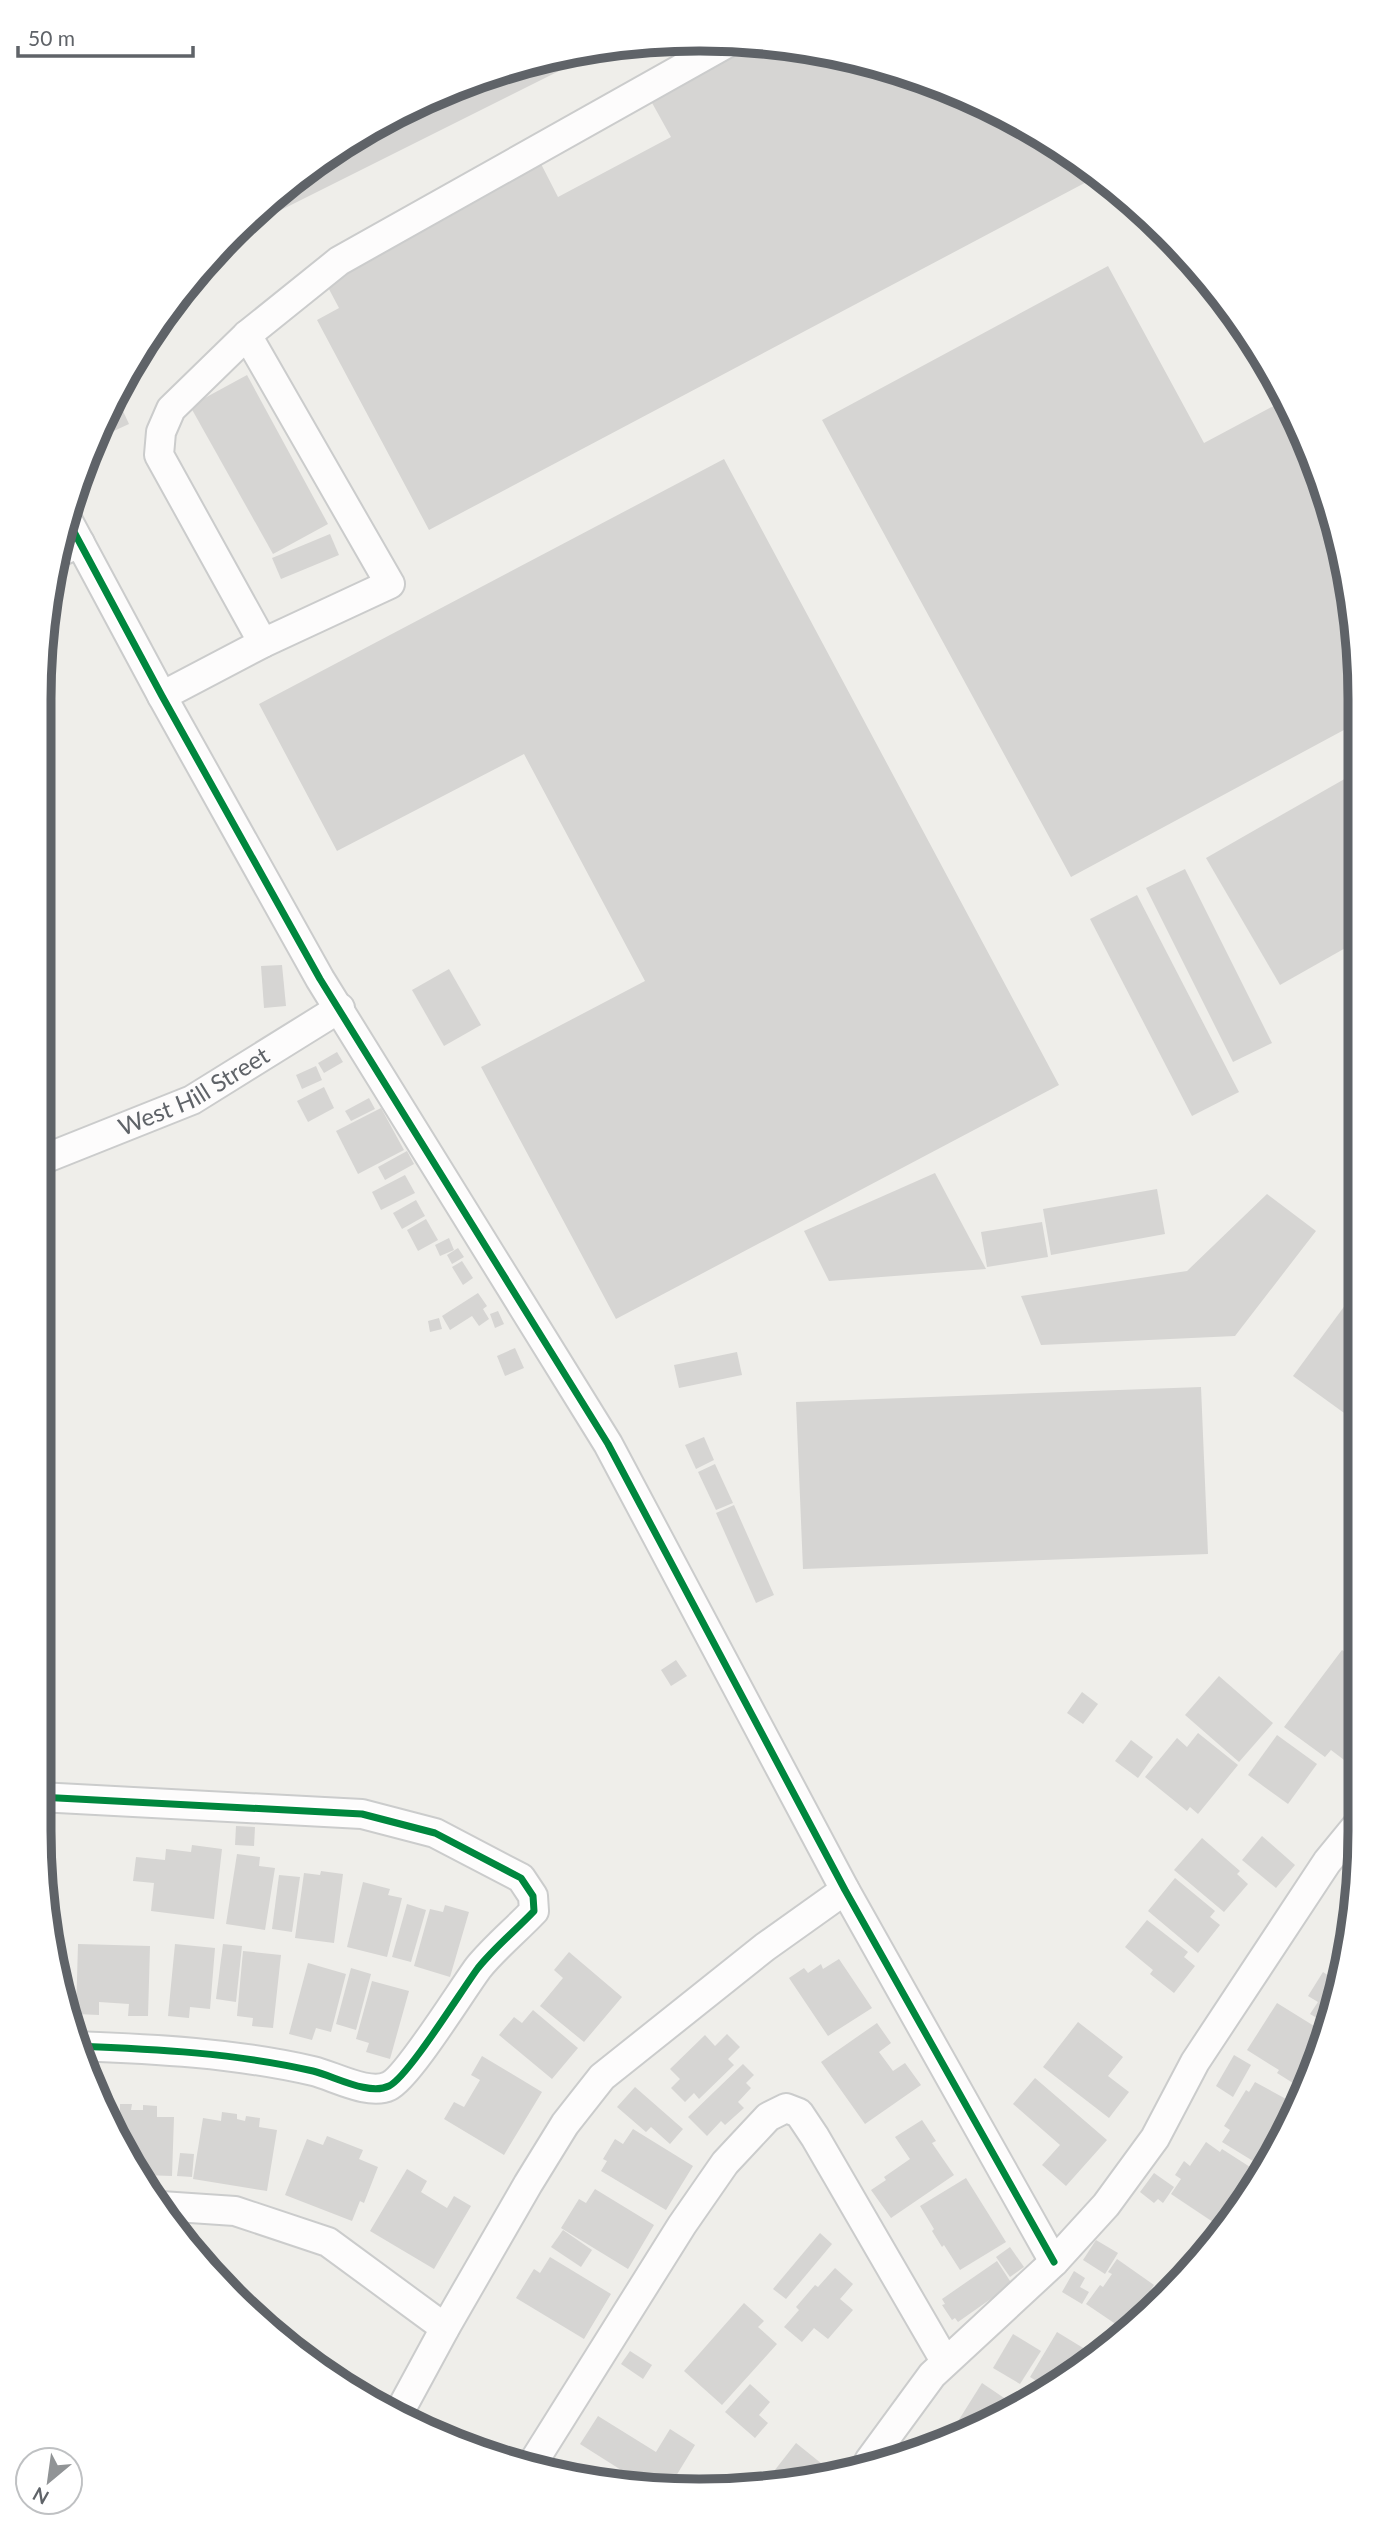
<svg xmlns="http://www.w3.org/2000/svg" width="1399" height="2530" viewBox="0 0 1399 2530" font-family="Lato,sans-serif">
	<style>
		.building { fill: #d6d5d3 }
		.lines { fill: none; stroke-linecap: round; stroke-linejoin: round }
		.minor-casing { stroke: #cbcccc; stroke-width: 32 }
		.minor { stroke: #fdfcfc; stroke-width: 28 }
		.cycleway-casing { stroke: #fff; stroke-width: 11 }
		.cycleway { stroke: #00873e; stroke-width: 7 }
		.labels { text-anchor: middle; stroke-width: 6; stroke-linejoin: round; paint-order: stroke }
		.street-label { font-size: 24px; fill: #5f6368; stroke: #fff }
		.rim { fill: none; stroke: #5f6368; stroke-width: 9 }
	</style>
	<rect width="100%" height="100%" fill="#efeeea"/>
	<g class="building">
		<path d="M 760,43 L 786,44 L 912,74 L 1030,127 L 1096,177 L 429,530 L 317,320 L 339,308 L 322,276 L 540,162 L 558,197 L 671,137 L 651,101 Z"/>
		<path d="M 584,52 L 587,57 L 235,233 L 297,175 L 408,106 L 529,61 Z"/>
		<path d="M 1108,266 L 1204,443 L 1283,401 L 1325,487 L 1355,614 L 1355,724 L 1071,877 L 822,420 Z"/>
		<path d="M 247,375 L 328,524 L 273,554 L 190,406 Z"/>
		<path d="M 116,396 L 129,424 L 105,435 L 102,429 Z"/>
		<path d="M 724,459 L 1059,1085 L 616,1319 L 481,1067 L 645,981 L 524,754 L 337,851 L 259,704 Z"/>
		<path d="M 330,534 L 339,555 L 281,579 L 272,558 Z"/>
		<path d="M 1355,773 L 1356,942 L 1280,985 L 1206,858 Z"/>
		<path d="M 1185,869 L 1272,1043 L 1233,1062 L 1146,888 Z"/>
		<path d="M 1137,895 L 1239,1092 L 1192,1116 L 1090,919 Z"/>
		<path d="M 282,965 L 286,1006 L 264,1008 L 261,966 Z"/>
		<path d="M 449,969 L 481,1025 L 444,1046 L 412,990 Z"/>
		<path d="M 337,1052 L 343,1062 L 324,1073 L 318,1063 Z"/>
		<path d="M 316,1066 L 322,1080 L 302,1089 L 296,1075 Z"/>
		<path d="M 324,1087 L 334,1108 L 308,1122 L 297,1101 Z"/>
		<path d="M 369,1098 L 375,1109 L 351,1121 L 345,1111 Z"/>
		<path d="M 381,1108 L 404,1150 L 358,1174 L 336,1131 Z"/>
		<path d="M 407,1151 L 414,1164 L 385,1180 L 378,1167 Z"/>
		<path d="M 935,1173 L 986,1269 L 829,1281 L 804,1231 Z"/>
		<path d="M 405,1175 L 415,1193 L 381,1210 L 372,1192 Z"/>
		<path d="M 1157,1189 L 1165,1234 L 1051,1255 L 1043,1209 Z"/>
		<path d="M 1267,1194 L 1316,1231 L 1235,1336 L 1041,1345 L 1021,1296 L 1187,1271 Z"/>
		<path d="M 416,1200 L 425,1216 L 402,1229 L 393,1213 Z"/>
		<path d="M 426,1219 L 438,1240 L 418,1251 L 407,1230 Z"/>
		<path d="M 1042,1222 L 1048,1257 L 987,1267 L 981,1232 Z"/>
		<path d="M 449,1238 L 454,1250 L 440,1256 L 435,1245 Z"/>
		<path d="M 458,1248 L 464,1257 L 452,1264 L 447,1255 Z"/>
		<path d="M 462,1261 L 473,1278 L 463,1285 L 452,1267 Z"/>
		<path d="M 1357,1289 L 1358,1423 L 1293,1376 Z"/>
		<path d="M 478,1293 L 487,1306 L 483,1309 L 489,1319 L 479,1326 L 472,1316 L 450,1330 L 442,1316 Z"/>
		<path d="M 498,1311 L 504,1324 L 495,1328 L 490,1314 Z"/>
		<path d="M 439,1318 L 442,1329 L 430,1332 L 428,1321 Z"/>
		<path d="M 515,1348 L 524,1368 L 505,1376 L 497,1356 Z"/>
		<path d="M 737,1352 L 742,1375 L 679,1388 L 674,1365 Z"/>
		<path d="M 1201,1387 L 1208,1554 L 803,1569 L 796,1402 Z"/>
		<path d="M 704,1437 L 714,1460 L 696,1469 L 685,1445 Z"/>
		<path d="M 715,1464 L 733,1503 L 716,1510 L 698,1472 Z"/>
		<path d="M 734,1505 L 774,1595 L 756,1603 L 716,1513 Z"/>
		<path d="M 1342,1650 L 1358,1662 L 1359,1757 L 1352,1766 L 1331,1750 L 1325,1757 L 1284,1727 Z"/>
		<path d="M 676,1660 L 687,1676 L 671,1686 L 661,1670 Z"/>
		<path d="M 1219,1676 L 1273,1723 L 1239,1762 L 1185,1715 Z"/>
		<path d="M 1082,1692 L 1098,1704 L 1083,1724 L 1067,1713 Z"/>
		<path d="M 1198,1733 L 1238,1765 L 1198,1814 L 1190,1807 L 1187,1811 L 1145,1777 L 1177,1738 L 1187,1747 Z"/>
		<path d="M 1277,1735 L 1317,1764 L 1288,1804 L 1248,1775 Z"/>
		<path d="M 1131,1740 L 1153,1757 L 1138,1778 L 1115,1761 Z"/>
		<path d="M 236,1826 L 255,1827 L 254,1846 L 235,1845 Z"/>
		<path d="M 1262,1836 L 1295,1865 L 1276,1888 L 1242,1860 Z"/>
		<path d="M 1202,1838 L 1240,1871 L 1237,1874 L 1248,1884 L 1224,1912 L 1174,1870 Z"/>
		<path d="M 192,1845 L 222,1849 L 214,1919 L 151,1911 L 154,1883 L 133,1881 L 136,1857 L 165,1860 L 166,1849 L 191,1852 Z"/>
		<path d="M 237,1854 L 260,1857 L 259,1866 L 275,1868 L 265,1930 L 226,1924 Z"/>
		<path d="M 321,1871 L 343,1874 L 334,1943 L 295,1938 L 304,1873 L 320,1875 Z"/>
		<path d="M 279,1875 L 300,1877 L 292,1932 L 272,1929 Z"/>
		<path d="M 1175,1878 L 1215,1911 L 1210,1917 L 1220,1925 L 1198,1953 L 1148,1911 Z"/>
		<path d="M 363,1882 L 390,1889 L 388,1895 L 402,1898 L 387,1957 L 347,1947 Z"/>
		<path d="M 407,1904 L 426,1910 L 411,1962 L 392,1957 Z"/>
		<path d="M 445,1905 L 469,1912 L 450,1977 L 414,1966 L 430,1909 L 443,1912 Z"/>
		<path d="M 1147,1920 L 1188,1952 L 1184,1957 L 1195,1966 L 1174,1993 L 1150,1974 L 1153,1970 L 1125,1947 Z"/>
		<path d="M 1349,1923 L 1343,1955 L 1333,1950 Z"/>
		<path d="M 78,1944 L 150,1946 L 148,2016 L 128,2016 L 129,2004 L 99,2002 L 99,2015 L 76,2014 Z"/>
		<path d="M 175,1944 L 215,1948 L 210,2009 L 190,2007 L 189,2018 L 168,2016 Z"/>
		<path d="M 223,1944 L 242,1946 L 236,2002 L 216,1999 Z"/>
		<path d="M 243,1951 L 281,1955 L 273,2028 L 252,2026 L 253,2018 L 237,2016 Z"/>
		<path d="M 569,1952 L 622,1997 L 584,2042 L 540,2006 L 563,1978 L 554,1970 Z"/>
		<path d="M 839,1959 L 872,2008 L 828,2036 L 789,1978 L 804,1968 L 808,1973 L 821,1964 L 823,1969 Z"/>
		<path d="M 308,1963 L 346,1974 L 331,2032 L 316,2028 L 312,2040 L 289,2034 Z"/>
		<path d="M 1341,1963 L 1329,2025 L 1310,2014 L 1318,2002 L 1308,1996 L 1323,1972 L 1332,1978 Z"/>
		<path d="M 351,1968 L 371,1974 L 356,2030 L 336,2024 Z"/>
		<path d="M 372,1981 L 409,1991 L 390,2059 L 366,2052 L 369,2043 L 356,2039 Z"/>
		<path d="M 1277,2003 L 1327,2034 L 1304,2090 L 1277,2073 L 1279,2070 L 1247,2050 Z"/>
		<path d="M 533,2010 L 578,2048 L 552,2079 L 499,2035 L 514,2017 L 522,2023 Z"/>
		<path d="M 1078,2022 L 1123,2057 L 1108,2076 L 1129,2092 L 1109,2118 L 1043,2067 Z"/>
		<path d="M 877,2023 L 891,2043 L 879,2052 L 893,2071 L 905,2063 L 921,2085 L 865,2124 L 821,2062 Z"/>
		<path d="M 727,2034 L 740,2047 L 728,2059 L 734,2065 L 699,2099 L 694,2093 L 685,2102 L 671,2088 L 680,2079 L 670,2069 L 705,2035 L 715,2046 Z"/>
		<path d="M 1234,2055 L 1251,2065 L 1233,2097 L 1216,2086 Z"/>
		<path d="M 482,2056 L 542,2092 L 504,2155 L 444,2119 L 454,2102 L 464,2107 L 480,2080 L 471,2075 Z"/>
		<path d="M 743,2064 L 754,2075 L 746,2083 L 751,2088 L 738,2102 L 744,2108 L 725,2125 L 721,2121 L 707,2136 L 688,2117 Z"/>
		<path d="M 1035,2078 L 1107,2140 L 1066,2186 L 1042,2165 L 1060,2145 L 1013,2104 Z"/>
		<path d="M 1255,2082 L 1297,2105 L 1272,2161 L 1266,2169 L 1222,2142 L 1230,2130 L 1224,2126 L 1246,2090 L 1249,2092 Z"/>
		<path d="M 635,2087 L 683,2129 L 670,2144 L 651,2127 L 646,2132 L 617,2107 Z"/>
		<path d="M 120,2104 L 132,2104 L 131,2110 L 143,2110 L 143,2105 L 157,2106 L 157,2117 L 174,2117 L 172,2176 L 144,2175 L 112,2115 L 120,2115 Z"/>
		<path d="M 222,2112 L 237,2114 L 237,2119 L 245,2121 L 246,2116 L 260,2118 L 259,2127 L 277,2130 L 267,2191 L 193,2179 L 203,2118 L 221,2121 Z"/>
		<path d="M 922,2120 L 936,2141 L 932,2143 L 954,2175 L 891,2218 L 871,2190 L 886,2180 L 884,2177 L 910,2159 L 895,2137 Z"/>
		<path d="M 633,2129 L 693,2166 L 666,2210 L 601,2171 L 607,2161 L 603,2159 L 615,2139 L 623,2144 Z"/>
		<path d="M 327,2136 L 363,2150 L 359,2159 L 378,2167 L 364,2203 L 360,2201 L 352,2221 L 285,2195 L 307,2139 L 323,2145 Z"/>
		<path d="M 1206,2142 L 1220,2152 L 1222,2149 L 1250,2167 L 1248,2170 L 1258,2178 L 1219,2226 L 1171,2194 L 1181,2179 L 1175,2175 L 1184,2161 L 1190,2166 Z"/>
		<path d="M 180,2153 L 194,2154 L 192,2177 L 177,2176 Z"/>
		<path d="M 407,2169 L 427,2181 L 421,2192 L 447,2208 L 454,2196 L 471,2206 L 434,2269 L 370,2231 Z"/>
		<path d="M 1154,2173 L 1174,2187 L 1163,2203 L 1158,2199 L 1154,2203 L 1140,2192 Z"/>
		<path d="M 966,2178 L 1006,2242 L 960,2270 L 944,2245 L 942,2247 L 932,2231 L 934,2229 L 920,2206 Z"/>
		<path d="M 595,2189 L 654,2225 L 628,2269 L 561,2228 L 579,2199 L 586,2203 Z"/>
		<path d="M 563,2230 L 592,2250 L 581,2267 L 551,2247 Z"/>
		<path d="M 820,2233 L 832,2244 L 786,2299 L 773,2289 Z"/>
		<path d="M 1096,2240 L 1118,2253 L 1105,2274 L 1083,2260 Z"/>
		<path d="M 1010,2247 L 1024,2267 L 1010,2277 L 996,2257 Z"/>
		<path d="M 550,2257 L 611,2294 L 584,2339 L 516,2298 L 534,2269 L 540,2273 Z"/>
		<path d="M 1117,2259 L 1154,2285 L 1150,2291 L 1155,2294 L 1143,2311 L 1138,2308 L 1123,2329 L 1086,2304 L 1100,2285 L 1103,2287 L 1112,2274 L 1108,2272 Z"/>
		<path d="M 997,2261 L 1012,2284 L 958,2322 L 955,2318 L 952,2320 L 942,2305 L 945,2304 L 942,2299 Z"/>
		<path d="M 835,2268 L 853,2284 L 840,2299 L 853,2310 L 828,2339 L 814,2328 L 802,2342 L 784,2327 L 799,2310 L 796,2307 L 815,2285 L 818,2287 Z"/>
		<path d="M 1074,2271 L 1085,2278 L 1080,2287 L 1089,2292 L 1082,2304 L 1062,2292 Z"/>
		<path d="M 744,2303 L 764,2321 L 758,2327 L 777,2344 L 722,2405 L 684,2371 Z"/>
		<path d="M 1057,2332 L 1093,2354 L 1043,2385 L 1030,2377 Z"/>
		<path d="M 1013,2334 L 1041,2351 L 1020,2384 L 993,2368 Z"/>
		<path d="M 630,2351 L 652,2365 L 643,2379 L 621,2364 Z"/>
		<path d="M 982,2383 L 1013,2404 L 966,2433 L 955,2426 Z"/>
		<path d="M 750,2384 L 770,2402 L 759,2415 L 768,2423 L 755,2438 L 725,2412 Z"/>
		<path d="M 598,2416 L 656,2452 L 670,2429 L 695,2445 L 676,2476 L 673,2474 L 668,2483 L 637,2480 L 580,2444 Z"/>
		<path d="M 796,2443 L 827,2468 L 824,2471 L 765,2485 L 764,2484 Z"/>
	</g>
	<g class="lines">
		<defs>
			<g id="minor">
				<path d="M 66,517 L 162,696 L 320,979 L 608,1444 L 845,1890 L 1054,2262"/>
				<path d="M 57,553 L 80,543"/>
				<path d="M 263,643 L 159,455 L 161,432 L 171,409 L 247,335 L 339,261 L 729,42"/>
				<path d="M 162,696 L 263,643 L 390,584 L 247,335"/>
				<path id="s1" d="M 39,1161 L 192,1100 L 340,1008"/>
				<path d="M 39,1797 L 362,1814 L 435,1833 L 521,1878 L 533,1896 L 534,1911 C 516,1930 494,1948 478,1968 C 461,1991 408,2077 389,2086 C 369,2096 334,2076 313,2071 C 235,2053 155,2049 75,2046"/>
				<path d="M 161,2206 L 235,2211 L 328,2242 L 445,2328"/>
				<path d="M 400,2411 L 445,2328 L 528,2184 L 565,2124 L 602,2077 L 765,1947 L 845,1890"/>
				<path d="M 869,2461 L 932,2375 L 1054,2262 L 1106,2205 L 1155,2138 L 1195,2062 L 1327,1862 L 1359,1823"/>
				<path d="M 529,2469 L 682,2225 L 725,2163 L 768,2117 L 786,2108 L 799,2113 L 815,2137 L 945,2361"/>
			</g>
		</defs>
		<use href="#minor" class="minor-casing"/>
		<use href="#minor" class="minor"/>
		<defs>
			<g id="cycleway">
				<path d="M 66,517 L 162,696 L 320,979 L 608,1444 L 845,1890 L 1054,2262"/>
				<path d="M 39,1797 L 362,1814 L 435,1833 L 521,1878 L 533,1896 L 534,1911 C 516,1930 494,1948 478,1968 C 461,1991 408,2077 389,2086 C 369,2096 334,2076 313,2071 C 235,2053 155,2049 75,2046"/>
			</g>
		</defs>
		<use href="#cycleway" class="cycleway-casing"/>
		<use href="#cycleway" class="cycleway"/>
	</g>
	<g class="labels">
		<g class="street-label">
			<text dy="8" stroke="none"><textPath href="#s1" startOffset="170">West Hill Street</textPath></text>
		</g>
	</g>
	<path d="M0 0H1399V2530H0ZM699 51H700A648 648 0 0 1 1348 699V1831A648 648 0 0 1 700 2479H699A648 648 0 0 1 51 1831V699A648 648 0 0 1 699 51Z" fill="#fff" fill-rule="evenodd"/>
	<path class="rim" d="M699 51H700A648 648 0 0 1 1348 699V1831A648 648 0 0 1 700 2479H699A648 648 0 0 1 51 1831V699A648 648 0 0 1 699 51Z"/>
	<g transform="translate(49 2481) rotate(209)"><circle r="33" fill="#ffffff" stroke="#bfc1c3" stroke-width="2"/>
	<path d="M0-5L12 26L0 18L-12 26Z" fill="#919496"/>
	<text y="-10" font-size="19" font-weight="bold" text-anchor="middle" fill="#5f6368">N</text>
	</g>
	<path d="M18 46v10h175v-10" fill="none" stroke="#5f6368" stroke-width="3.5"/>
	<text x="28" y="46" font-size="21" fill="#5f6368" stroke="#ffffff" stroke-width="5" paint-order="stroke">50 m</text>
</svg>
